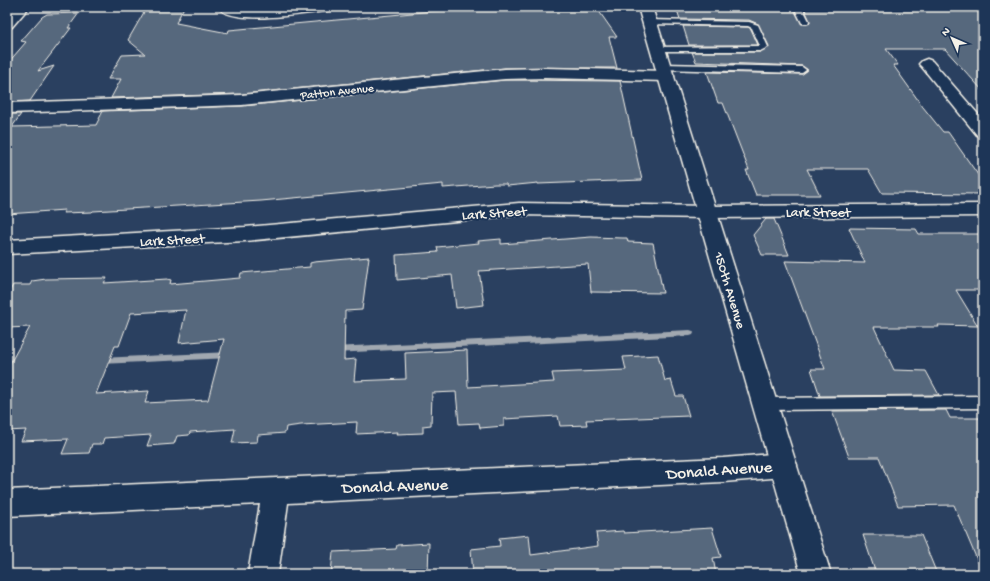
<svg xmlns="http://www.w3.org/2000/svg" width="990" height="581" viewBox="0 0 990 581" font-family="'Gochi Hand',sans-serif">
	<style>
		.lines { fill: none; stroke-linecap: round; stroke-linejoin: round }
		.stream { fill: #a1a8b0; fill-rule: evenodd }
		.building { fill: #56677d; stroke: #f4f1e8; fill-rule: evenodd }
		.lane-casing { stroke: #f4f1e8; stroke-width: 3 }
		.street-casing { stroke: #f4f1e8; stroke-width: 3 }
		.secondary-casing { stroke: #f4f1e8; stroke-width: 3 }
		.lane { fill: #1d3557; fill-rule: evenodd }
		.street { fill: #1d3557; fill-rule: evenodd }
		.secondary { fill: #1d3557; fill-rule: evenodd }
		.labels { text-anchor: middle; stroke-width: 4; stroke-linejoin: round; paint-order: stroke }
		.far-street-label { font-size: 12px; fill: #f4f1e8; stroke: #1d3557 }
		.street-label { font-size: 14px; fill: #f4f1e8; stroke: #1d3557 }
		.near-street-label { font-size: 17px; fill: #f4f1e8; stroke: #1d3557 }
	</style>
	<rect width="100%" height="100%" fill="#2a4060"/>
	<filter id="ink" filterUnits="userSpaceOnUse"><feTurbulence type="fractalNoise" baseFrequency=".025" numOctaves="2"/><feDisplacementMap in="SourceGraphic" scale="8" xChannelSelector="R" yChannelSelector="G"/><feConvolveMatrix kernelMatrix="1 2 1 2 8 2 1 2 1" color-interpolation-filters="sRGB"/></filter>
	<g filter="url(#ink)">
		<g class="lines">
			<g class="stream">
				<path d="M 690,330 L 693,331 L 694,333 L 693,335 L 690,336 L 333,353 L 330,352 L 329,350 L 330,348 L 333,347 Z"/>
				<path d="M 230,352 L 233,353 L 234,355 L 233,357 L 230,358 L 100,364 L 97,363 L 96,361 L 97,359 L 100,358 Z"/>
			</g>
		</g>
		<g class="building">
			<path d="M 147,7 L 184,7 L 176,23 L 228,33 L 229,30 L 477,7 L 596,7 L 617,37 L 609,37 L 617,68 L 505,68 L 242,94 L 111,98 L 121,79 L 108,79 L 122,55 L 145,54 L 128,40 Z"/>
			<path d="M 676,7 L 793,7 L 802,24 L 808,24 L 810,22 L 804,7 L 983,7 L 983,91 L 945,49 L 886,49 L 898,65 L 893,65 L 923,107 L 943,132 L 948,132 L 983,182 L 983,194 L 882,193 L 868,169 L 807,169 L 820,195 L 756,195 L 746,170 L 749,170 L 723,103 L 718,103 L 707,72 L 802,74 L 808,70 L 802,66 L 696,62 L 692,52 L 760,52 L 769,46 L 758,24 L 749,20 L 680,19 Z"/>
			<path d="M 79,13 L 68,28 L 71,28 L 38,71 L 54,66 L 30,101 L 7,102 L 7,64 L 26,42 L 21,41 L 42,17 L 47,14 Z"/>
			<path d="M 683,26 L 748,27 L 751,29 L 758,45 L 689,45 Z"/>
			<path d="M 505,80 L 620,81 L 642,180 L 538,184 L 538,183 L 507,186 L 506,184 L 495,184 L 443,188 L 443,184 L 261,201 L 93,211 L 92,212 L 63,213 L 65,210 L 7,214 L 7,114 L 21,114 L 12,127 L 96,125 L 103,111 L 242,106 Z"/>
			<path d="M 766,219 L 774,219 L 789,255 L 762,255 L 753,235 Z"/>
			<path d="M 849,228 L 916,229 L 919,234 L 983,234 L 983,290 L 956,290 L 978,326 L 938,325 L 939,327 L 874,327 L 894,370 L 926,371 L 939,395 L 820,396 L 811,369 L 825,369 L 785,261 L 865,263 Z"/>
			<path d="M 591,237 L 623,238 L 627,238 L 628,242 L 653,243 L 663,293 L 591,292 L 588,264 L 479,271 L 484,305 L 456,308 L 452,275 L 397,280 L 396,255 L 438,252 L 437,247 L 479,243 L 478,241 L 501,239 L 501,244 Z"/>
			<path d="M 369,257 L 362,310 L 345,311 L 344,360 L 356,359 L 354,381 L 406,379 L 405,353 L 467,350 L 468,387 L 554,382 L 552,373 L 626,370 L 623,357 L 658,355 L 665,381 L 671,380 L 676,396 L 683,396 L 689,416 L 586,420 L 587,425 L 560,426 L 558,416 L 504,419 L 504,426 L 480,428 L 479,423 L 459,424 L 456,392 L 432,393 L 431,425 L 423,426 L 423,433 L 397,434 L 398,432 L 356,434 L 357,422 L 301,425 L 286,427 L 285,433 L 258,435 L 257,442 L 232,443 L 235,429 L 190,432 L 189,435 L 177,436 L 174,444 L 147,446 L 151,435 L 104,438 L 102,444 L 92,444 L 89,453 L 62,454 L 68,439 L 21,441 L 26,430 L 7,431 L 7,369 L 30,327 L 7,328 L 7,296 L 13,285 L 30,285 L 32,281 L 46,279 L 107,278 L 104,283 L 167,279 L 171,280 L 170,284 L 240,278 L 241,273 L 310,267 L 310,263 L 314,262 ZM 186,310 L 179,343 L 224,339 L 208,400 L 145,403 L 149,391 L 96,394 L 115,346 L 119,346 L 131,313 Z"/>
			<path d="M 946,410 L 950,418 L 983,418 L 983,574 L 954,505 L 898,506 L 879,457 L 849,457 L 832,411 Z"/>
			<path d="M 712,528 L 721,557 L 713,558 L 716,574 L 473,574 L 471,549 L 500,546 L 499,538 L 529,535 L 531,555 L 598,546 L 596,533 L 623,531 L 624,533 Z"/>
			<path d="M 863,535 L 921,535 L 937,574 L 876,574 Z"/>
			<path d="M 429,543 L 428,574 L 331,574 L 333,552 L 396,549 L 397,545 Z"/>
		</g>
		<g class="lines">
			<defs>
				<g id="lane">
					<path d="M 794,7 L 802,7 L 809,21 L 808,23 L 802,23 Z"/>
					<path d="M 646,20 L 749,22 L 758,25 L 768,47 L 760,51 L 654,51 L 654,47 L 760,46 L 752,28 L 748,26 L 649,24 L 645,22 Z"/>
					<path d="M 663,64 L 802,67 L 806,70 L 802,73 L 660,69 L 659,67 Z"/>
					<path d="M 983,396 L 983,408 L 765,410 L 760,408 L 758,404 L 760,400 L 765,398 Z"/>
				</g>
				<g id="street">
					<path d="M 15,7 L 29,7 L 12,27 L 7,28 L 7,15 Z"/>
					<path d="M 218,7 L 257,9 L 332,7 L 330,10 L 325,11 C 304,14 231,26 218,7 Z"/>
					<path d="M 927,59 L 932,61 L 983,120 L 983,136 L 977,135 L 922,67 L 919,64 L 922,61 Z"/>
					<path d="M 545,68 L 666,71 L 672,73 L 674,76 L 672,79 L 666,81 L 545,78 L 505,79 L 242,105 L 7,113 L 7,103 L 242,95 L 505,69 Z"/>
					<path d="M 519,203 L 708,206 L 983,204 L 983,216 L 708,218 L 519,215 L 245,241 L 7,254 L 7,240 L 245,227 Z"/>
					<path d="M 783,453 L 793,457 L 797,465 L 793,473 L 783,477 L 723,482 L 288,503 L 278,574 L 248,574 L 260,504 L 7,516 L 7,490 L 723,458 Z"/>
				</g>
				<path id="secondary" d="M 638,7 L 652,7 L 831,574 L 801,574 Z"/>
			</defs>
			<use href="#lane" class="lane-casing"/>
			<use href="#street" class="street-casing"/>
			<use href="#secondary" class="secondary-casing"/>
			<use href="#lane" class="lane"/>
			<use href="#street" class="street"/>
			<use href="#secondary" class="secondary"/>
		</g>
	</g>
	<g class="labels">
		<g class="far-street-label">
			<text transform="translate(337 91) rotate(-6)" y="4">Patton Avenue</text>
		</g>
		<g class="street-label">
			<text x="818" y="216">Lark Street</text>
			<text transform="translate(494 212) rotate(-4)" y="5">Lark Street</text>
			<text transform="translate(172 239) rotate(-3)" y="5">Lark Street</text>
			<text transform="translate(731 290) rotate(73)" y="5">150th Avenue</text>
		</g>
		<g class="near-street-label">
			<text transform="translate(719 469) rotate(-4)" y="6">Donald Avenue</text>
			<text transform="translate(395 485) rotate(-2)" y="6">Donald Avenue</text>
		</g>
	</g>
	<rect width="990" height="581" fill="none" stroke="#1d3557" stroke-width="24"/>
	<rect x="12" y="12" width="966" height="557" fill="none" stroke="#f4f1e8" stroke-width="1.5" filter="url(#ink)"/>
	<g transform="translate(952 38) rotate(315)" stroke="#1d3557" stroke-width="3" paint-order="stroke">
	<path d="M0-3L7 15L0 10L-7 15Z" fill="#f4f1e8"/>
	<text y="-6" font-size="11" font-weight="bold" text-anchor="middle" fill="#f4f1e8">N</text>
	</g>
</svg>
